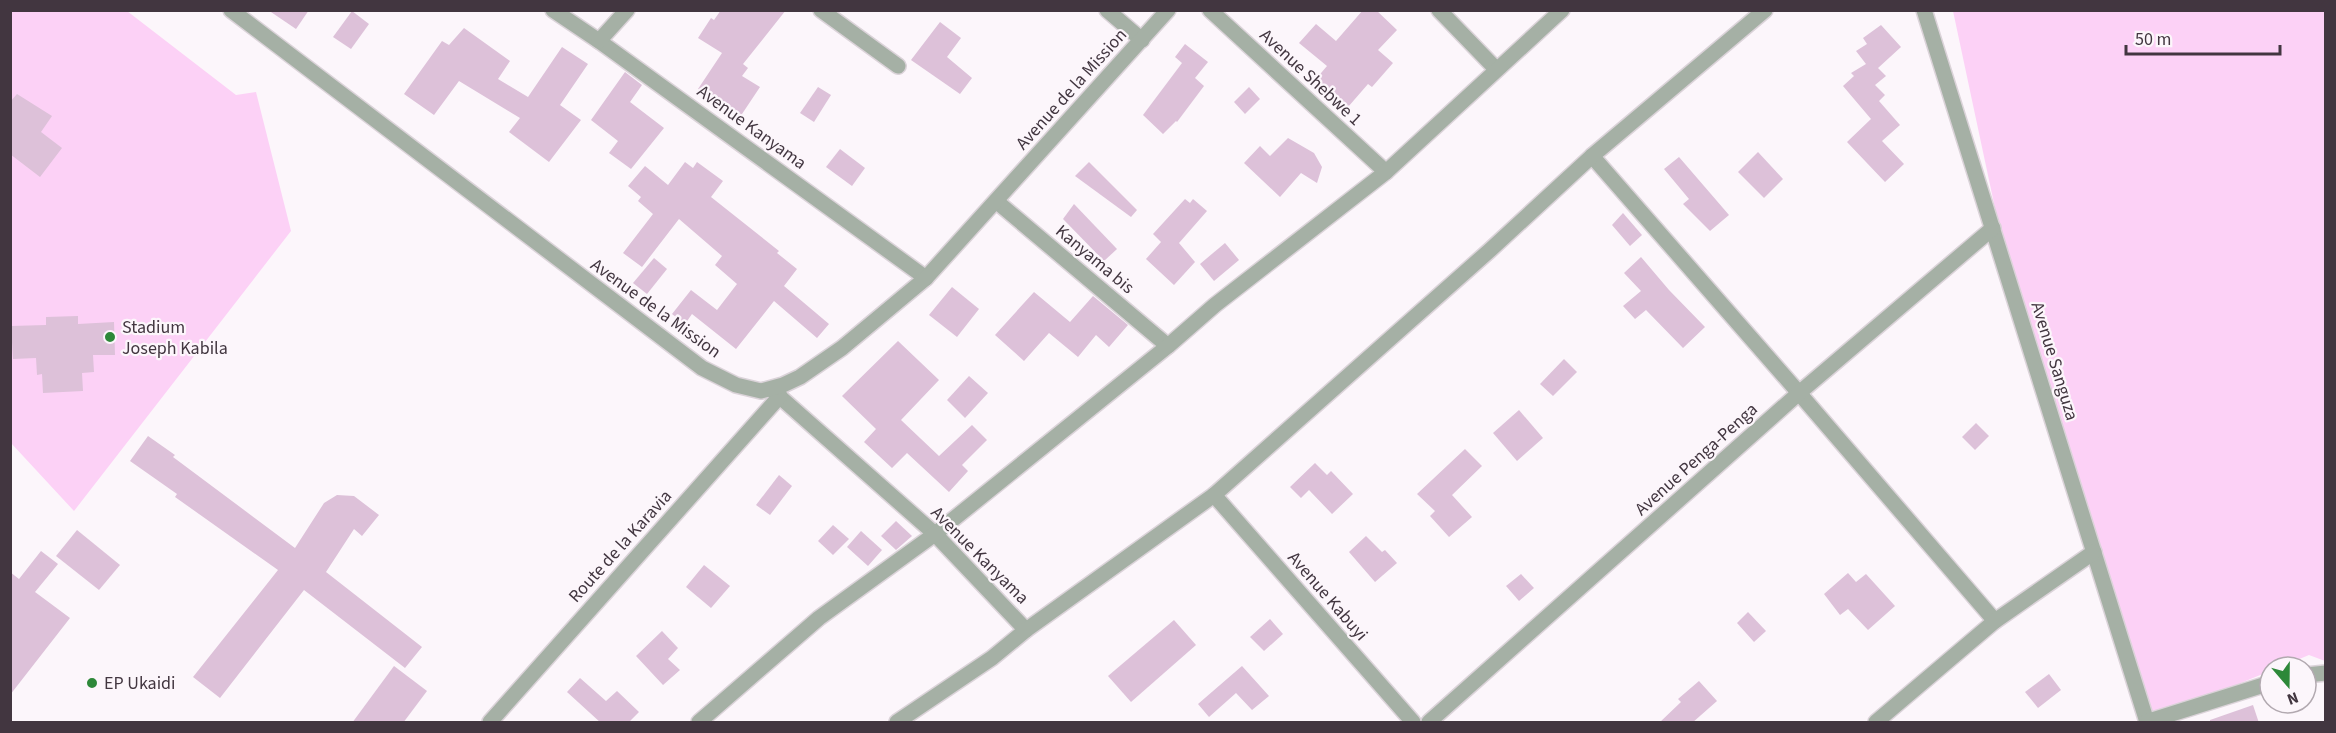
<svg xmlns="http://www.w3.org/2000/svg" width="2336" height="733" viewBox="0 0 2336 733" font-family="'Source Sans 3',sans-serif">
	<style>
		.green { fill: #fcd1f6 }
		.building { fill: #ddc1d9 }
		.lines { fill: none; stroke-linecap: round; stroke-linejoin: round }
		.minor-casing { stroke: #dbd3d9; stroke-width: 18 }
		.tertiary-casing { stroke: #dbd3d9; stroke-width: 18 }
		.minor { stroke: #a5b0a5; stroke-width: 15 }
		.tertiary { stroke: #a5b0a5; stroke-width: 15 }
		.poi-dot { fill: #2d8839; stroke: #fcf6fb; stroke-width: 2 }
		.labels { text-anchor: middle; stroke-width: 4.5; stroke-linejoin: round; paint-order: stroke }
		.street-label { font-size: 18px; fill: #423640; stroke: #fcf6fb }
		.poi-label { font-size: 18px; fill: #423640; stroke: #fcf6fb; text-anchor: start }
	</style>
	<rect width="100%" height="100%" fill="#fcf6fb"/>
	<g class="green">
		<path d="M 11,11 L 127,11 L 236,95 L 256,92 L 291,231 L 74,511 L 11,443 Z"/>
		<path d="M 1953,11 L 2325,11 L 2325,661 L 2309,655 L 2280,667 L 2270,667 L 2270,671 L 2146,722 L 2012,288 Z"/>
	</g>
	<g class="building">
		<path d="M 268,10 L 309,10 L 296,29 Z"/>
		<path d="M 721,10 L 786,10 L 743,64 L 748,68 L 742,76 L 760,87 L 740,117 L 698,89 L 722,53 L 698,38 L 711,18 L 714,20 Z"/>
		<path d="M 1363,10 L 1376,10 L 1397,30 L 1378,50 L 1393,63 L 1372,87 L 1368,84 L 1348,107 L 1316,79 L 1327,66 L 1299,43 L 1316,24 L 1336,41 Z"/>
		<path d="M 352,11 L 369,24 L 351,49 L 333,37 Z"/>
		<path d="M 940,22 L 961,38 L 947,57 L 972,78 L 960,94 L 911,60 Z"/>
		<path d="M 1881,25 L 1901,47 L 1878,68 L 1886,76 L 1875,85 L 1885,95 L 1879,101 L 1900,125 L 1882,141 L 1904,164 L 1885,182 L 1847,142 L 1871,119 L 1843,86 L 1854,76 L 1851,73 L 1866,64 L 1856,51 L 1867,44 L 1863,38 Z"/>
		<path d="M 464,28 L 510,61 L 498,79 L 528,97 L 562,47 L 588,64 L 560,105 L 581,120 L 549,162 L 509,132 L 520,118 L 459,81 L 434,115 L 404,94 L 442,41 L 449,45 Z"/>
		<path d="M 1185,44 L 1208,62 L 1195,78 L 1204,86 L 1177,122 L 1176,121 L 1163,134 L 1143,115 L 1182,63 L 1175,57 Z"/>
		<path d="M 625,72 L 642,85 L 630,102 L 664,128 L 631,169 L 609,153 L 618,141 L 591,120 Z"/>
		<path d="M 818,87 L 831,95 L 814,122 L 800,113 Z"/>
		<path d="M 1249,87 L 1260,99 L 1245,114 L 1234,102 Z"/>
		<path d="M 17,94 L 52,116 L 41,132 L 62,148 L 40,177 L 10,154 L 10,102 Z"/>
		<path d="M 1288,138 L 1314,153 L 1322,167 L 1317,183 L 1301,173 L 1280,197 L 1244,163 L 1260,146 L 1270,156 Z"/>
		<path d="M 840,149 L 865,168 L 852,186 L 826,167 Z"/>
		<path d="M 1758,152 L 1783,179 L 1764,198 L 1738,172 Z"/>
		<path d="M 1679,157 L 1729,215 L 1710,231 L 1683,204 L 1689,199 L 1664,169 Z"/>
		<path d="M 685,162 L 693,168 L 697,162 L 723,181 L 711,197 L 779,251 L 777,253 L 797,269 L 784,286 L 829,324 L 817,338 L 774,301 L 736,349 L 692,314 L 685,324 L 672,314 L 691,290 L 717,310 L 737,284 L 715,265 L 722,256 L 679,219 L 642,267 L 623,253 L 653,214 L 638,201 L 641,197 L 628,186 L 645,166 L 668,185 Z"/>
		<path d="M 1089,162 L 1137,210 L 1131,217 L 1075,176 Z"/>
		<path d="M 1185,199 L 1190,203 L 1193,199 L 1207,211 L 1179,243 L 1195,262 L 1174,285 L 1146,259 L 1161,242 L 1153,234 Z"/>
		<path d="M 1074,204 L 1117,249 L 1104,261 L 1063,219 Z"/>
		<path d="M 1623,213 L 1642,235 L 1630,246 L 1612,225 Z"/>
		<path d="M 1225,243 L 1239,260 L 1214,281 L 1200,264 Z"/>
		<path d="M 1641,257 L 1669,290 L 1705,327 L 1683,348 L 1646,310 L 1635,319 L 1623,306 L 1641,291 L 1624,273 Z"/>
		<path d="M 654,258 L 667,269 L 647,294 L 633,283 Z"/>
		<path d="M 952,287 L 979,309 L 957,337 L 929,315 Z"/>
		<path d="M 1034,292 L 1070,322 L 1093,296 L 1128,325 L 1109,347 L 1096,335 L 1078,357 L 1049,333 L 1024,361 L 995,335 Z"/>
		<path d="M 78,316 L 78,324 L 114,322 L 115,355 L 93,355 L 94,372 L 82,373 L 83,391 L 43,393 L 42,374 L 37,375 L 36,358 L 13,359 L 11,326 L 46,325 L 46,317 Z"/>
		<path d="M 898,341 L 939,380 L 901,420 L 939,456 L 972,425 L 987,440 L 962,465 L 968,471 L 949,492 L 907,453 L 892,468 L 864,442 L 876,429 L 842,396 Z"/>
		<path d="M 1564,359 L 1577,372 L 1553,396 L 1540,384 Z"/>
		<path d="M 969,376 L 988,393 L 965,418 L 947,400 Z"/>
		<path d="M 1519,410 L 1543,438 L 1517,461 L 1493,433 Z"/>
		<path d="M 1976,423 L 1989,436 L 1975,450 L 1962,437 Z"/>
		<path d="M 148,436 L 175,455 L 173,457 L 295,548 L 324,503 L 337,495 L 354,496 L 379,515 L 362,536 L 354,529 L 326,572 L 422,647 L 405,668 L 304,590 L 220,698 L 193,677 L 278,570 L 175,497 L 177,494 L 130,461 Z"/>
		<path d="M 1465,449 L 1482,466 L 1452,495 L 1472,517 L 1449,537 L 1430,516 L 1435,511 L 1417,494 Z"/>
		<path d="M 1315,463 L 1327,475 L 1331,471 L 1353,494 L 1332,514 L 1309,490 L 1301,498 L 1290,487 Z"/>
		<path d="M 779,475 L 792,486 L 770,515 L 756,505 Z"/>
		<path d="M 896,521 L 912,536 L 896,550 L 881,536 Z"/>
		<path d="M 833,525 L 849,539 L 833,555 L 818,541 Z"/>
		<path d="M 77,530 L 120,565 L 99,590 L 56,556 Z"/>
		<path d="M 861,531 L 882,550 L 868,566 L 847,547 Z"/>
		<path d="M 1366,536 L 1382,552 L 1385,550 L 1397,563 L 1375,582 L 1349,552 Z"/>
		<path d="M 41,551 L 58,564 L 35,592 L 70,618 L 10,695 L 10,572 L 19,579 Z"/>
		<path d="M 704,565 L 730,586 L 711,608 L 686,587 Z"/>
		<path d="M 1848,573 L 1856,582 L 1866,574 L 1895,606 L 1868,630 L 1848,609 L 1840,615 L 1824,594 Z"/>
		<path d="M 1521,574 L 1534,588 L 1519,601 L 1506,586 Z"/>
		<path d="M 1748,612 L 1766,631 L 1754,642 L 1737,623 Z"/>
		<path d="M 1270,619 L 1283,634 L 1264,651 L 1250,637 Z"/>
		<path d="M 1174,620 L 1196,645 L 1131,702 L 1108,676 Z"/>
		<path d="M 662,631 L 678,648 L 668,659 L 680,670 L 663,685 L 636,656 Z"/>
		<path d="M 394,666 L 427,691 L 403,723 L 352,723 Z"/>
		<path d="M 1242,666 L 1269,696 L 1252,710 L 1236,693 L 1209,717 L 1198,704 Z"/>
		<path d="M 2049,674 L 2061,690 L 2038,708 L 2025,692 Z"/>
		<path d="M 580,678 L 606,701 L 617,691 L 639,712 L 628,723 L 601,723 L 567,692 Z"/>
		<path d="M 1699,681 L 1717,701 L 1692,723 L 1659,723 L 1681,702 L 1678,699 Z"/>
		<path d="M 2253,705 L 2259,723 L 2210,723 L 2210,720 Z"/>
	</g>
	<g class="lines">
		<defs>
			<g id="minor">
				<path d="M 553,10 L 599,41 L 926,278"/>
				<path d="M 821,10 L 898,66"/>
				<path d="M 1107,10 L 1142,40"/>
				<path d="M 1210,10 L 1386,172"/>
				<path d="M 1439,10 L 1496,69"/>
				<path d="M 1924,10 L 2147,722"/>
				<path d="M 599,41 L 627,10"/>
				<path d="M 1592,156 L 1799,393 L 1995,621"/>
				<path d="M 996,201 L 1168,346"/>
				<path d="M 771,389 L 935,534 L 1026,630"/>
				<path d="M 1214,495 L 1413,722"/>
				<path d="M 2306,675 L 2326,673"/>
				<path d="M 490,722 L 780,396"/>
				<path d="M 699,722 L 819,618 L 935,534 L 1168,346 L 1215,305 L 1386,172 L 1562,10"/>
				<path d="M 897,722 L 992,658 L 1026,630 L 1214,495 L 1489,251 L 1592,156 L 1765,10"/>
				<path d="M 1429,722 L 1799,393 L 1993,228"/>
				<path d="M 1876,722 L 1995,621 L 2094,552"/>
				<path d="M 2146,722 L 2270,683"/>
			</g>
			<path id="tertiary" d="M 231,10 L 702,368 L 736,385 L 761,391 L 783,385 L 800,377 L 842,348 L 926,278 L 1168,10"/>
		</defs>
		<use href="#minor" class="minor-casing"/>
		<use href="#tertiary" class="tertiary-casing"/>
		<use href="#minor" class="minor"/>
		<use href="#tertiary" class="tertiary"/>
	</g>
	<g class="poi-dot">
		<circle cx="110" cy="337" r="6"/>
		<circle cx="92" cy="683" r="6"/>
	</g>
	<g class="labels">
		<g class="street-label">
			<text transform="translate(1311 77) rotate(43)" y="6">Avenue Shebwe 1</text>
			<text transform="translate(1071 89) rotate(-48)" y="6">Avenue de la Mission</text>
			<text transform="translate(752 127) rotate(36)" y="6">Avenue Kanyama</text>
			<text transform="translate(1095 259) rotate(40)" y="6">Kanyama bis</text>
			<text transform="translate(656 308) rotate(36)" y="6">Avenue de la Mission</text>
			<text transform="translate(2055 361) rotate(73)" y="6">Avenue Sanguza</text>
			<text transform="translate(1696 459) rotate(-42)" y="6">Avenue Penga-Penga</text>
			<text transform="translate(620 546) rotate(-48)" y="6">Route de la Karavia</text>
			<text transform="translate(980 555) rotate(45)" y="6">Avenue Kanyama</text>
			<text transform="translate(1328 596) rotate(49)" y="6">Avenue Kabuyi</text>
		</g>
		<g class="poi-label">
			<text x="122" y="333">Stadium<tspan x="122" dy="21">Joseph Kabila</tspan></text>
			<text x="104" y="689">EP Ukaidi</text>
		</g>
	</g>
	<rect width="2336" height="733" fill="none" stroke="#423640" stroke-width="24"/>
	<g transform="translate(2288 685) rotate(160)"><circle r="28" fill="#fcf6fb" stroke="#b2a9b0" stroke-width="1.5"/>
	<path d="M0-4.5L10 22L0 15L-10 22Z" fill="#2d8839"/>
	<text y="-9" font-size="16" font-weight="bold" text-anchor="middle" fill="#423640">N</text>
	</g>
	<path d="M2126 45v9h154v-9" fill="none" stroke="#423640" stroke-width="3"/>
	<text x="2135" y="45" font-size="18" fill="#423640" stroke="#fcf6fb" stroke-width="4.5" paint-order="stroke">50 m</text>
</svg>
